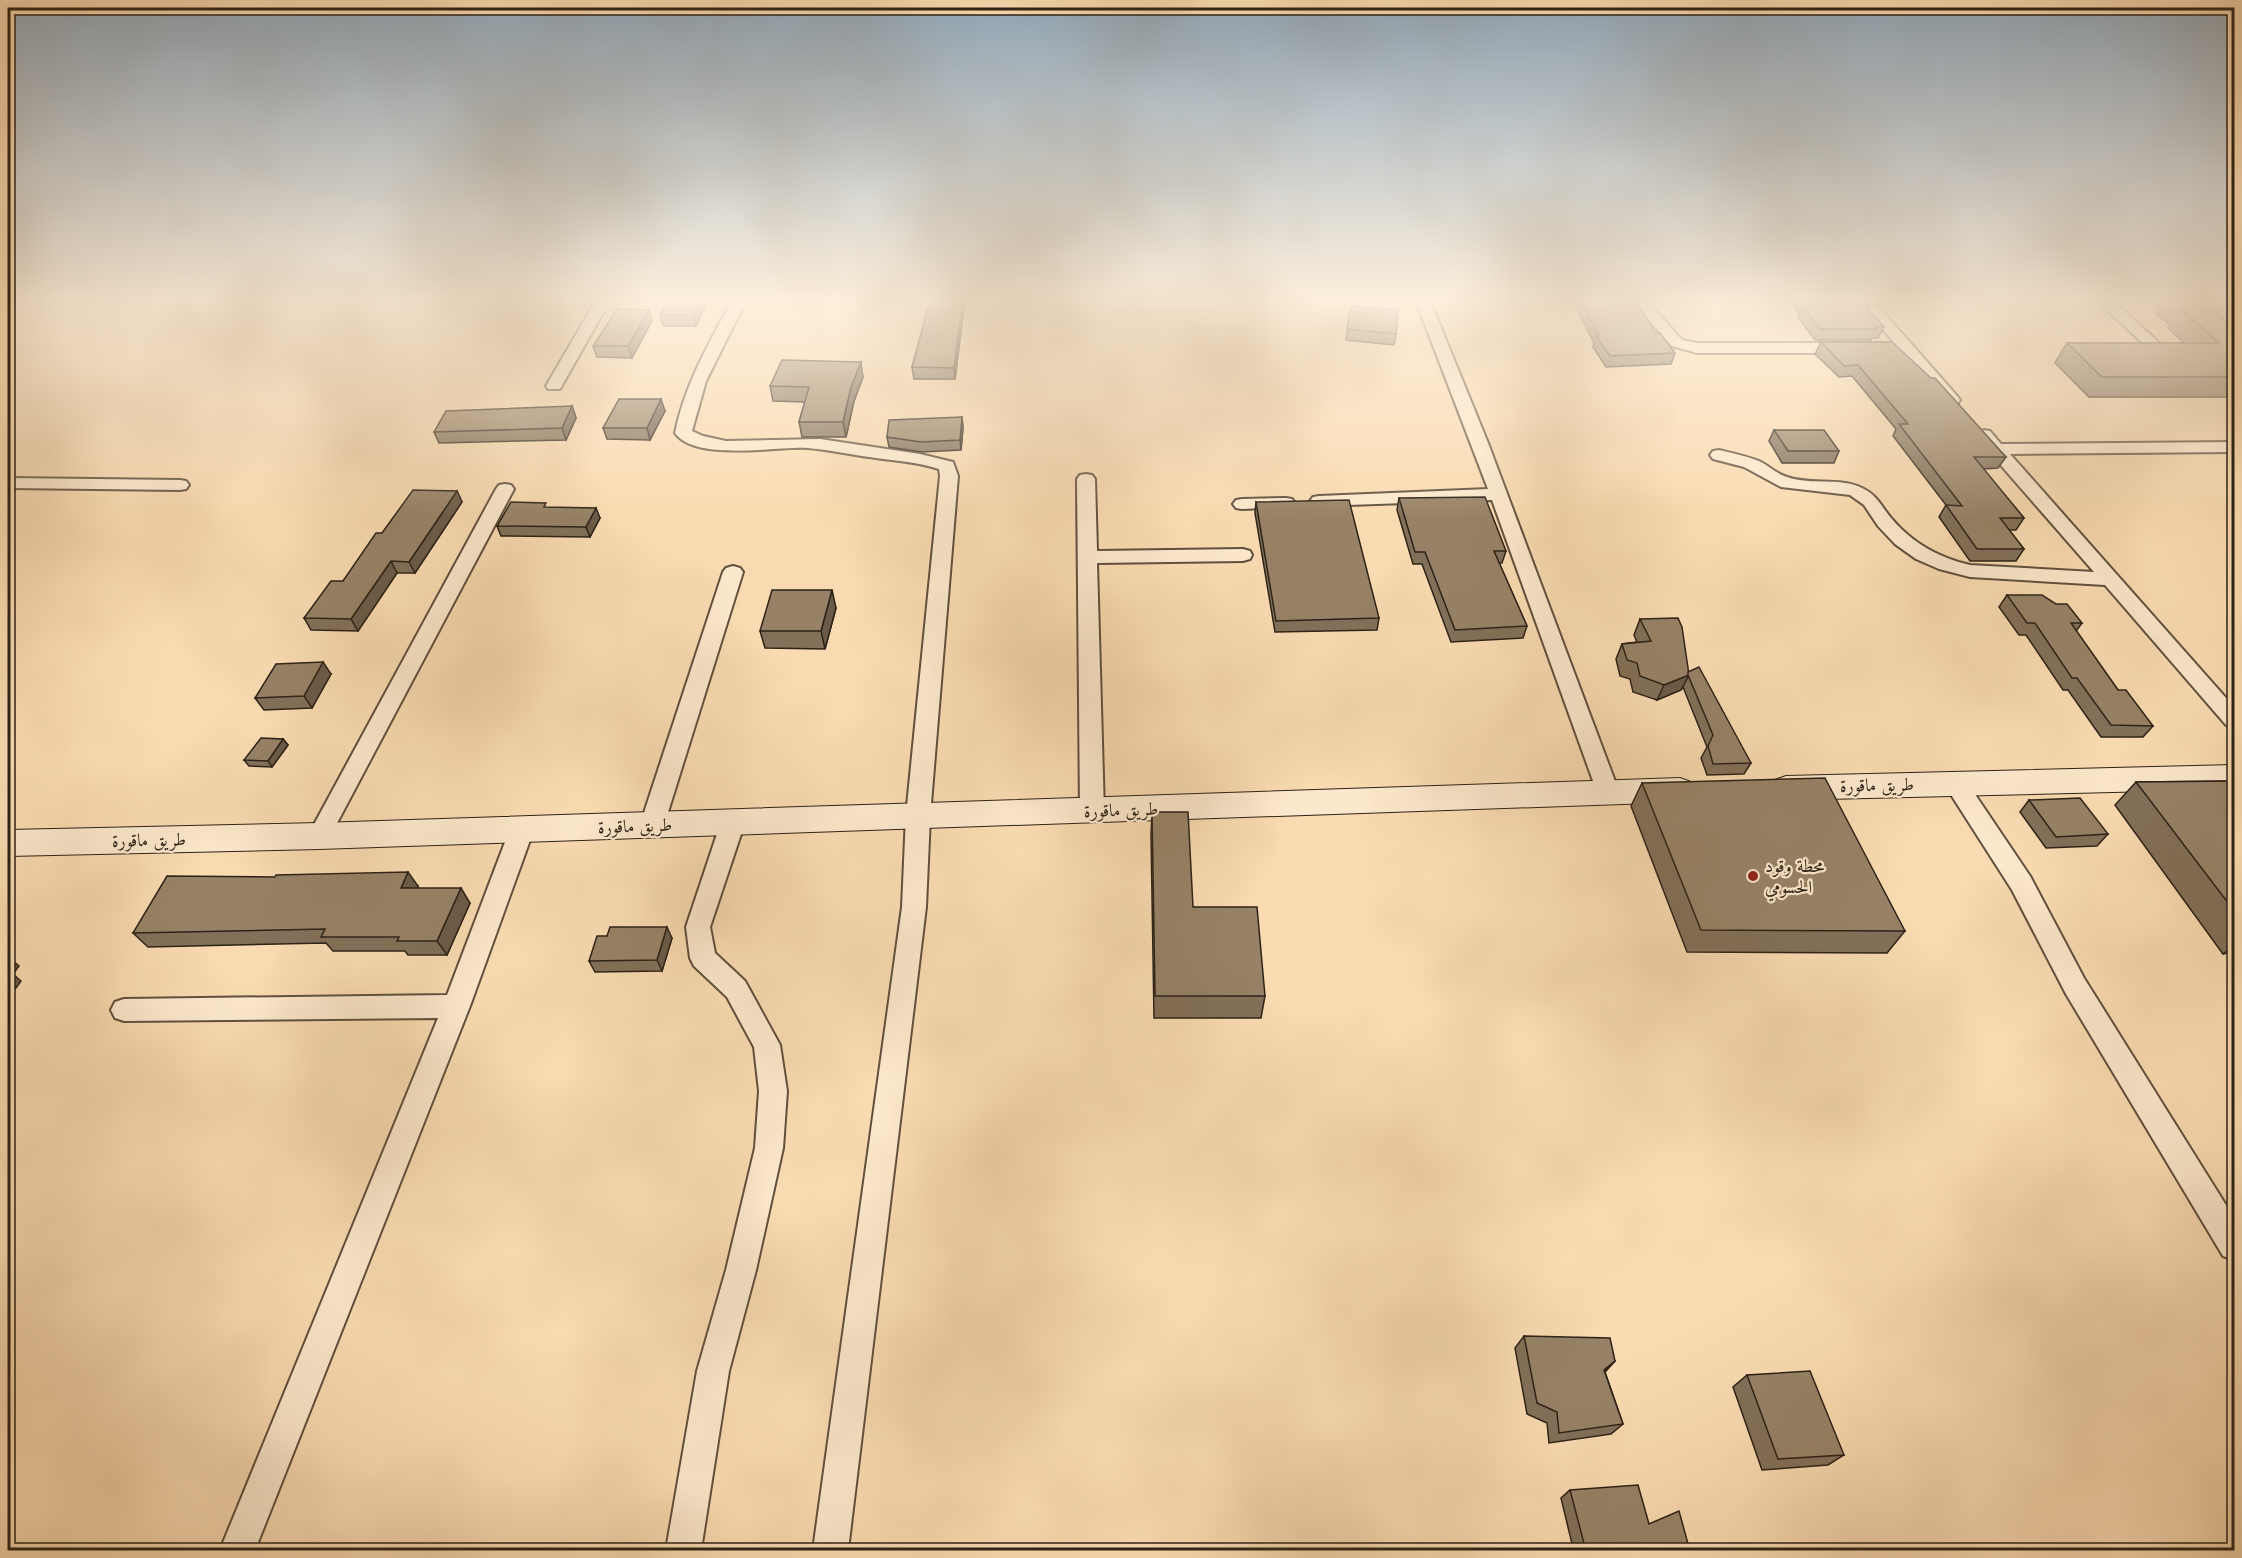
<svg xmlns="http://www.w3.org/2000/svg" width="2242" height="1558" viewBox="0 0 2242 1558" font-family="'Old Standard TT',Amiri,serif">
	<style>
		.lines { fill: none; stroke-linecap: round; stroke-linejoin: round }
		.street-casing { stroke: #60503e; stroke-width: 4 }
		.secondary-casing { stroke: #2c2217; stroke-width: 2 }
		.street { fill: #fce8cc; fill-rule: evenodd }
		.secondary { fill: #fce8cc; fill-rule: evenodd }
		.wall { fill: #827059; stroke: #2c2217; stroke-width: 1.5 }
		.shaded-wall { fill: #6a5b48; stroke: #2c2217; stroke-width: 1.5 }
		.building { fill: #978267; stroke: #2c2217; stroke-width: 1.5 }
		.poi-dot { fill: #8f2418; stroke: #fce8cc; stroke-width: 2 }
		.labels { text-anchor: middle; stroke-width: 4.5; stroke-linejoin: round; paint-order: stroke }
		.street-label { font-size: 18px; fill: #2c2217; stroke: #fce8cc }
		.poi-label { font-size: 18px; fill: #2c2217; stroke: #fce8cc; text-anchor: start }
	</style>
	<rect width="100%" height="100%" fill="#fadbb1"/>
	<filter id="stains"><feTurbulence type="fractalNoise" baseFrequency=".00333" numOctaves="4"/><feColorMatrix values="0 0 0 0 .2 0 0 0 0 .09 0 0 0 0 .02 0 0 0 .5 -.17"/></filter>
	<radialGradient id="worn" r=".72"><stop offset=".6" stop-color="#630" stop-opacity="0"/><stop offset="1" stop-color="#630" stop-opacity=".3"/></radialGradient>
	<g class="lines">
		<defs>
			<g id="street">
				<path d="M 609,299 L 628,299 L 603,313 L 560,389 L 548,389 L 546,386 L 592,307 Z"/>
				<path d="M 733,299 L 747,299 L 706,381 L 692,431 L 703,436 L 726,441 L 820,439 L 920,454 L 953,462 L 958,476 L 930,816 L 926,907 L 848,1550 L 813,1550 L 902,907 L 906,816 L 940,476 L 939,469 C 918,462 897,461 876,458 C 853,455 831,450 808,448 C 776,446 696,462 675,433 C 685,384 709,343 733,299 Z"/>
				<path d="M 1412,299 L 1427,299 L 1433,308 L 1488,443 L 1619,792 L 1616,798 L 1608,801 L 1600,798 L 1597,792 L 1492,500 L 1319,506 L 1313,505 L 1310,501 L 1313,497 L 1319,496 L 1488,489 L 1419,309 Z"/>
				<path d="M 1645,299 L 1682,340 L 1697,343 L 1847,343 L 1855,348 L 1847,353 L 1697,353 L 1672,346 L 1631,300 Z"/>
				<path d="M 1857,299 L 1872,299 L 1958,397 L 1960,400 L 1958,403 L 1946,403 Z"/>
				<path d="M 2095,299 L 2111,299 L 2156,340 L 2159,343 L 2156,346 L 2146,346 Z"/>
				<path d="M 2226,299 L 2234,299 L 2234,304 L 2229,303 Z"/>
				<path d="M 1984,430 L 1990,431 L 2001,444 L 2234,442 L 2234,452 L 2010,454 L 2234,707 L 2234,728 L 2226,725 L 2105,585 L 1970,577 L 1939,569 L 1916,559 L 1895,544 L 1878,526 L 1864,505 L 1850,495 L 1781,487 L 1744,467 L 1713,459 L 1710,455 L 1713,451 L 1719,450 C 1732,453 1746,456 1759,461 C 1769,466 1777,474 1787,477 C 1812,486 1840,476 1864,489 C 1878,496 1882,508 1892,519 C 1912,543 1940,558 1970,565 L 2094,572 L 1978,439 L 1976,435 Z"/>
				<path d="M 1086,474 L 1092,475 L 1095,479 L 1097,551 L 1243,549 L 1250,551 L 1252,555 L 1250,559 L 1243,561 L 1097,563 L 1104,812 L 1100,818 L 1092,821 L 1084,818 L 1080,812 L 1077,479 L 1080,475 Z"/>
				<path d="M 8,478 L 180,480 L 186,481 L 189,485 L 186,489 L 180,490 L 8,488 Z"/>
				<path d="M 505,484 L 511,485 L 514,489 L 327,842 L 319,845 L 311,842 L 307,836 L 311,830 L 496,489 L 499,485 Z"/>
				<path d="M 1286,498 L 1292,499 L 1295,503 L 1292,507 L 1242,509 L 1236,508 L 1233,504 L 1236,500 L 1242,499 Z"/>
				<path d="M 733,566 L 740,568 L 743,572 L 664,825 L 660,831 L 652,834 L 644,831 L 640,825 L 723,572 L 726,568 Z"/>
				<path d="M 1956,776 L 1964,778 L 2030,876 L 2084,978 L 2234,1218 L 2234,1260 L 2223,1256 L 2066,994 L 2012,890 L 1948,790 L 1945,784 L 1948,778 Z"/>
				<path d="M 733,813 L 741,816 L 745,822 L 710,927 L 715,953 L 745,981 L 780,1045 L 787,1091 L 783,1148 L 756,1270 L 729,1371 L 701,1550 L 666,1550 L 697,1371 L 726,1270 L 755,1148 L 759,1091 L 754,1047 L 727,997 L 694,966 L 690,958 L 686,927 L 721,822 L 725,816 Z"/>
				<path d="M 522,820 L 530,823 L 534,829 L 470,1006 L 255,1550 L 220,1550 L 438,1018 L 124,1021 L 115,1018 L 111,1010 L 115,1002 L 124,999 L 447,995 L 510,829 L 514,823 Z"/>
			</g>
			<g id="secondary">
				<path d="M 2234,765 L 2234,789 L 1786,800 L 1775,796 L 1770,788 L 1775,780 L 1786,776 Z"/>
				<path d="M 1680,778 L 1691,782 L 1696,790 L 1691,798 L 1680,802 L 319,849 L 8,856 L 8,830 L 319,823 Z"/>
			</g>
		</defs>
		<use href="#street" class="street-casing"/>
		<use href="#secondary" class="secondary-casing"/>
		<use href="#street" class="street"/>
		<use href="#secondary" class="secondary"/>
	</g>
	<g class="wall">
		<path d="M 668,299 L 705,299 L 706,304 L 696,326 L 663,326 L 660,315 Z"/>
		<path d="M 965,299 L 955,379 L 914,379 L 912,367 L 931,308 L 940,300 Z"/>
		<path d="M 1572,299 L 1635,299 L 1655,333 L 1675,353 L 1671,364 L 1606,367 L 1593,347 L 1594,343 Z"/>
		<path d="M 1788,299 L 1866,299 L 1869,303 L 1867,308 L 1884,327 L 1878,338 L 1872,338 L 1871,340 L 1815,340 L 1798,317 L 1799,314 Z"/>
		<path d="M 2157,299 L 2225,299 L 2235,307 L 2235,397 L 2089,397 L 2055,363 L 2067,343 L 2184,343 L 2168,328 L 2170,325 L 2156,314 L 2160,309 L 2154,304 Z"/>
		<path d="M 1351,306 L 1396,334 L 1394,345 L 1346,340 Z"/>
		<path d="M 649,310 L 652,321 L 632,358 L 597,357 L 593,346 Z"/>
		<path d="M 1821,342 L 1892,342 L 2006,457 L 1998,468 L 1983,469 L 2024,518 L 2016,530 L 2009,530 L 2024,549 L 2016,561 L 1970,561 L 1939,517 L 1946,505 L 1893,436 L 1896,429 L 1852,376 L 1839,377 L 1815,354 Z"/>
		<path d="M 863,377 L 854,401 L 846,437 L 802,437 L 799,422 L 805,402 L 773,401 L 770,386 Z"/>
		<path d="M 572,406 L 576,418 L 566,440 L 439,443 L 434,432 Z"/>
		<path d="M 665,411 L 650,440 L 607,439 L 603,428 Z"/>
		<path d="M 962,417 L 963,428 L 961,450 L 922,452 L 889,447 L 887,437 Z"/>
		<path d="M 1774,430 L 1839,451 L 1834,463 L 1782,463 L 1769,441 Z"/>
		<path d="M 457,491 L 462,502 L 415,573 L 397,573 L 358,631 L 311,630 L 304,618 L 343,581 L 382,533 Z"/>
		<path d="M 1399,498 L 1506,551 L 1502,563 L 1499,563 L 1527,626 L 1523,638 L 1451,642 L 1422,564 L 1413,564 L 1397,510 Z"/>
		<path d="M 1256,502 L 1379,618 L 1377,630 L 1275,632 L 1255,513 Z"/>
		<path d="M 600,518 L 590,537 L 501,536 L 497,526 Z"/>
		<path d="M 2007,595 L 2082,623 L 2076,631 L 2118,690 L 2153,726 L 2143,737 L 2101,737 L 2068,690 L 2063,690 L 2026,635 L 2019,635 L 1999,607 Z"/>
		<path d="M 836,608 L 825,649 L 765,648 L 760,631 Z"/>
		<path d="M 1640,619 L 1688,672 L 1751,763 L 1744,774 L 1707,775 L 1701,758 L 1707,747 L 1683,687 L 1681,690 L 1657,700 L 1633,692 L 1630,679 L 1620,676 L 1616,659 L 1622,644 L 1637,642 L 1634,635 Z"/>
		<path d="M 331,674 L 312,708 L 264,710 L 255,698 Z"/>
		<path d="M 283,739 L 288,745 L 272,767 L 249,766 L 244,760 Z"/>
		<path d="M 2235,781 L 2235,950 L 2223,954 L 2115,805 L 2136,782 Z"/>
		<path d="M 1642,783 L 1905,931 L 1887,953 L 1687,952 L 1631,806 Z"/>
		<path d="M 2029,800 L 2108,834 L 2097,846 L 2046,848 L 2020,812 Z"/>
		<path d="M 1152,812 L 1193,907 L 1265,996 L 1261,1018 L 1154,1018 L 1151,835 Z"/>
		<path d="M 418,886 L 418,888 L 470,903 L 447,955 L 408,955 L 405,951 L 333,951 L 326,943 L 148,947 L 133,933 Z"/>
		<path d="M 672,938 L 662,971 L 595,972 L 589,961 Z"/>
		<path d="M 1524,1336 L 1615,1361 L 1605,1372 L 1623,1424 L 1611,1434 L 1549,1443 L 1547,1423 L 1527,1414 L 1515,1348 Z"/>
		<path d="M 1747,1375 L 1844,1455 L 1828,1465 L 1762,1470 L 1733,1387 Z"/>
		<path d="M 1570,1490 L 1649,1524 L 1690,1551 L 1573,1548 L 1561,1498 Z"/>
	</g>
	<g class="shaded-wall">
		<path d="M 701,299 L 705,299 L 706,304 L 696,326 L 693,315 Z"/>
		<path d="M 963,299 L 965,299 L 955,379 L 954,368 Z"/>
		<path d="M 649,310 L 652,321 L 632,358 L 628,346 Z"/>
		<path d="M 861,362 L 863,377 L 854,401 L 846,437 L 843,422 L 851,387 Z"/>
		<path d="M 661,399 L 665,411 L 650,440 L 647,428 Z"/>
		<path d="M 572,406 L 576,418 L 566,440 L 562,428 Z"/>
		<path d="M 962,417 L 963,428 L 961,450 L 960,440 Z"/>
		<path d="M 457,491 L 462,502 L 415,573 L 409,562 Z"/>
		<path d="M 596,508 L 600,518 L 590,537 L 586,527 Z"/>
		<path d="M 391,561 L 397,573 L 358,631 L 351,619 Z"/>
		<path d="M 832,590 L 836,608 L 825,649 L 821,631 Z"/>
		<path d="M 323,662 L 331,674 L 312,708 L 304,696 Z"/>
		<path d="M 1689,675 L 1681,690 L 1657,700 L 1664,685 Z"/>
		<path d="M 283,739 L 288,745 L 272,767 L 268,761 Z"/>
		<path d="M 408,872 L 418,886 L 411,902 L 401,888 Z"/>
		<path d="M 461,888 L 470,903 L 447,955 L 437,941 Z"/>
		<path d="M 667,927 L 672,938 L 662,971 L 657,960 Z"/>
		<path d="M 2235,944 L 2235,950 L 2223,954 Z"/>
		<path d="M 8,956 L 19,966 L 13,974 L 21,981 L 8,999 Z"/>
		<path d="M 1615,1361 L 1604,1373 L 1604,1370 Z"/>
	</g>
	<g class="building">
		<path d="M 668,299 L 701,299 L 693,315 L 660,315 Z"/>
		<path d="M 940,299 L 963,299 L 954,368 L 912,367 L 928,308 L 931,308 L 932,300 L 940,300 Z"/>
		<path d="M 1580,299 L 1635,299 L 1655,333 L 1660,333 L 1675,353 L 1610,356 L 1596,336 L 1599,336 Z"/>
		<path d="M 1801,299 L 1866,299 L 1869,303 L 1863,303 L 1884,327 L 1875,327 L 1877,329 L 1820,329 L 1802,306 L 1806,306 Z"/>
		<path d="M 2174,299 L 2225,299 L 2235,307 L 2235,318 L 2221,318 L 2235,329 L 2235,377 L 2102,377 L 2067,343 L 2219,343 L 2181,309 L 2187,309 Z"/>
		<path d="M 1351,306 L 1398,310 L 1396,334 L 1347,329 Z"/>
		<path d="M 617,309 L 649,310 L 628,346 L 593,346 Z"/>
		<path d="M 1821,342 L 1892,342 L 1931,378 L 1935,378 L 2006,457 L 1974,457 L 2024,518 L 2000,518 L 2024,549 L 1977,549 L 1946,505 L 1962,506 L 1899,424 L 1908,424 L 1858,365 L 1844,366 Z"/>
		<path d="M 782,360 L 861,362 L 851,387 L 843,422 L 799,422 L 809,387 L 770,386 Z"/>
		<path d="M 619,399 L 661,399 L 647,428 L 603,428 Z"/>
		<path d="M 572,406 L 562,428 L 434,432 L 446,411 Z"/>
		<path d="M 962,417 L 960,440 L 921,442 L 887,437 L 889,420 Z"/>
		<path d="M 1774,430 L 1824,430 L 1839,451 L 1788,451 Z"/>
		<path d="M 413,490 L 457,491 L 409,562 L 391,561 L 351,619 L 304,618 L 331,581 L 343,581 L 376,533 L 382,533 Z"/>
		<path d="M 1485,497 L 1506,551 L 1494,551 L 1527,626 L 1455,630 L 1425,552 L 1415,552 L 1399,498 Z"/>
		<path d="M 1349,500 L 1379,618 L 1276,621 L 1256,502 Z"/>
		<path d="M 511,502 L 546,503 L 544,507 L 596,508 L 586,527 L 497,526 Z"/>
		<path d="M 772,590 L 832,590 L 821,631 L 760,631 Z"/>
		<path d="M 2007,595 L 2042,595 L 2056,604 L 2067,604 L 2082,623 L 2071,623 L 2118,690 L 2126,690 L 2153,726 L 2111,725 L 2077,678 L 2072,678 L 2035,623 L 2027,623 Z"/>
		<path d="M 1678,618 L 1682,627 L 1689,675 L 1664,685 L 1640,676 L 1637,663 L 1627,660 L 1622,644 L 1651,641 L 1640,619 Z"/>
		<path d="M 323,662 L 304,696 L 255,698 L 276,664 Z"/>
		<path d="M 1699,667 L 1751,763 L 1713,764 L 1708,746 L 1713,735 L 1688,675 L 1688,672 Z"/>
		<path d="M 261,738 L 283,739 L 268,761 L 244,760 Z"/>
		<path d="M 1825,778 L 1905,931 L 1701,930 L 1642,783 Z"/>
		<path d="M 2235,781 L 2235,912 L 2136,782 Z"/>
		<path d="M 2080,798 L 2108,834 L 2056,837 L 2029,800 Z"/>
		<path d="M 1152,812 L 1188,812 L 1193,907 L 1257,907 L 1265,996 L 1155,996 Z"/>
		<path d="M 408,872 L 401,888 L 461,888 L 437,941 L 397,941 L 399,937 L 321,937 L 325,929 L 133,933 L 167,876 L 275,877 L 276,875 Z"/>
		<path d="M 610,927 L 667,927 L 657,960 L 589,961 L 597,936 L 607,936 Z"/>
		<path d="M 1524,1336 L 1610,1338 L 1615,1361 L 1604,1370 L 1623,1424 L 1559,1433 L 1557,1412 L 1537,1403 Z"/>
		<path d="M 1810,1371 L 1844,1455 L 1778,1459 L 1747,1375 Z"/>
		<path d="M 1638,1485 L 1649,1524 L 1679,1511 L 1690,1551 L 1548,1551 L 1585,1547 L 1570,1490 Z"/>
	</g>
	<linearGradient id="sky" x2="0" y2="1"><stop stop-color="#93aabd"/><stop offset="0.58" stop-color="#fdefdc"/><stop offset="1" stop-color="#fdefdc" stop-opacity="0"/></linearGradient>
	<rect width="2242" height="517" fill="url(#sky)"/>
	<circle class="poi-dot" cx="1753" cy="876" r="6"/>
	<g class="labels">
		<g class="street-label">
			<text transform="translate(1877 785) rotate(-1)" y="6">طريق ماقورة</text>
			<text transform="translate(1121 810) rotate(-2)" y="6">طريق ماقورة</text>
			<text transform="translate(635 826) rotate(-2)" y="6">طريق ماقورة</text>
			<text transform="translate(149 840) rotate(-1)" y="6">طريق ماقورة</text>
		</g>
		<g class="poi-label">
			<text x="1765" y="872">محطة وقود<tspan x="1765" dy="21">الحسومي</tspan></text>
		</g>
	</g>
	<rect width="2242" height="1558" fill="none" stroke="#fadbb1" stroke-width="30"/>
	<rect x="9" y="9" width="2224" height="1540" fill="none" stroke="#2c2217" stroke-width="3"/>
	<rect x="15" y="15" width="2212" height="1528" fill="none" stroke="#2c2217" stroke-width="1.5"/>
	<rect width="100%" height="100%" filter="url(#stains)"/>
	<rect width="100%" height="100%" fill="url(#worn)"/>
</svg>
